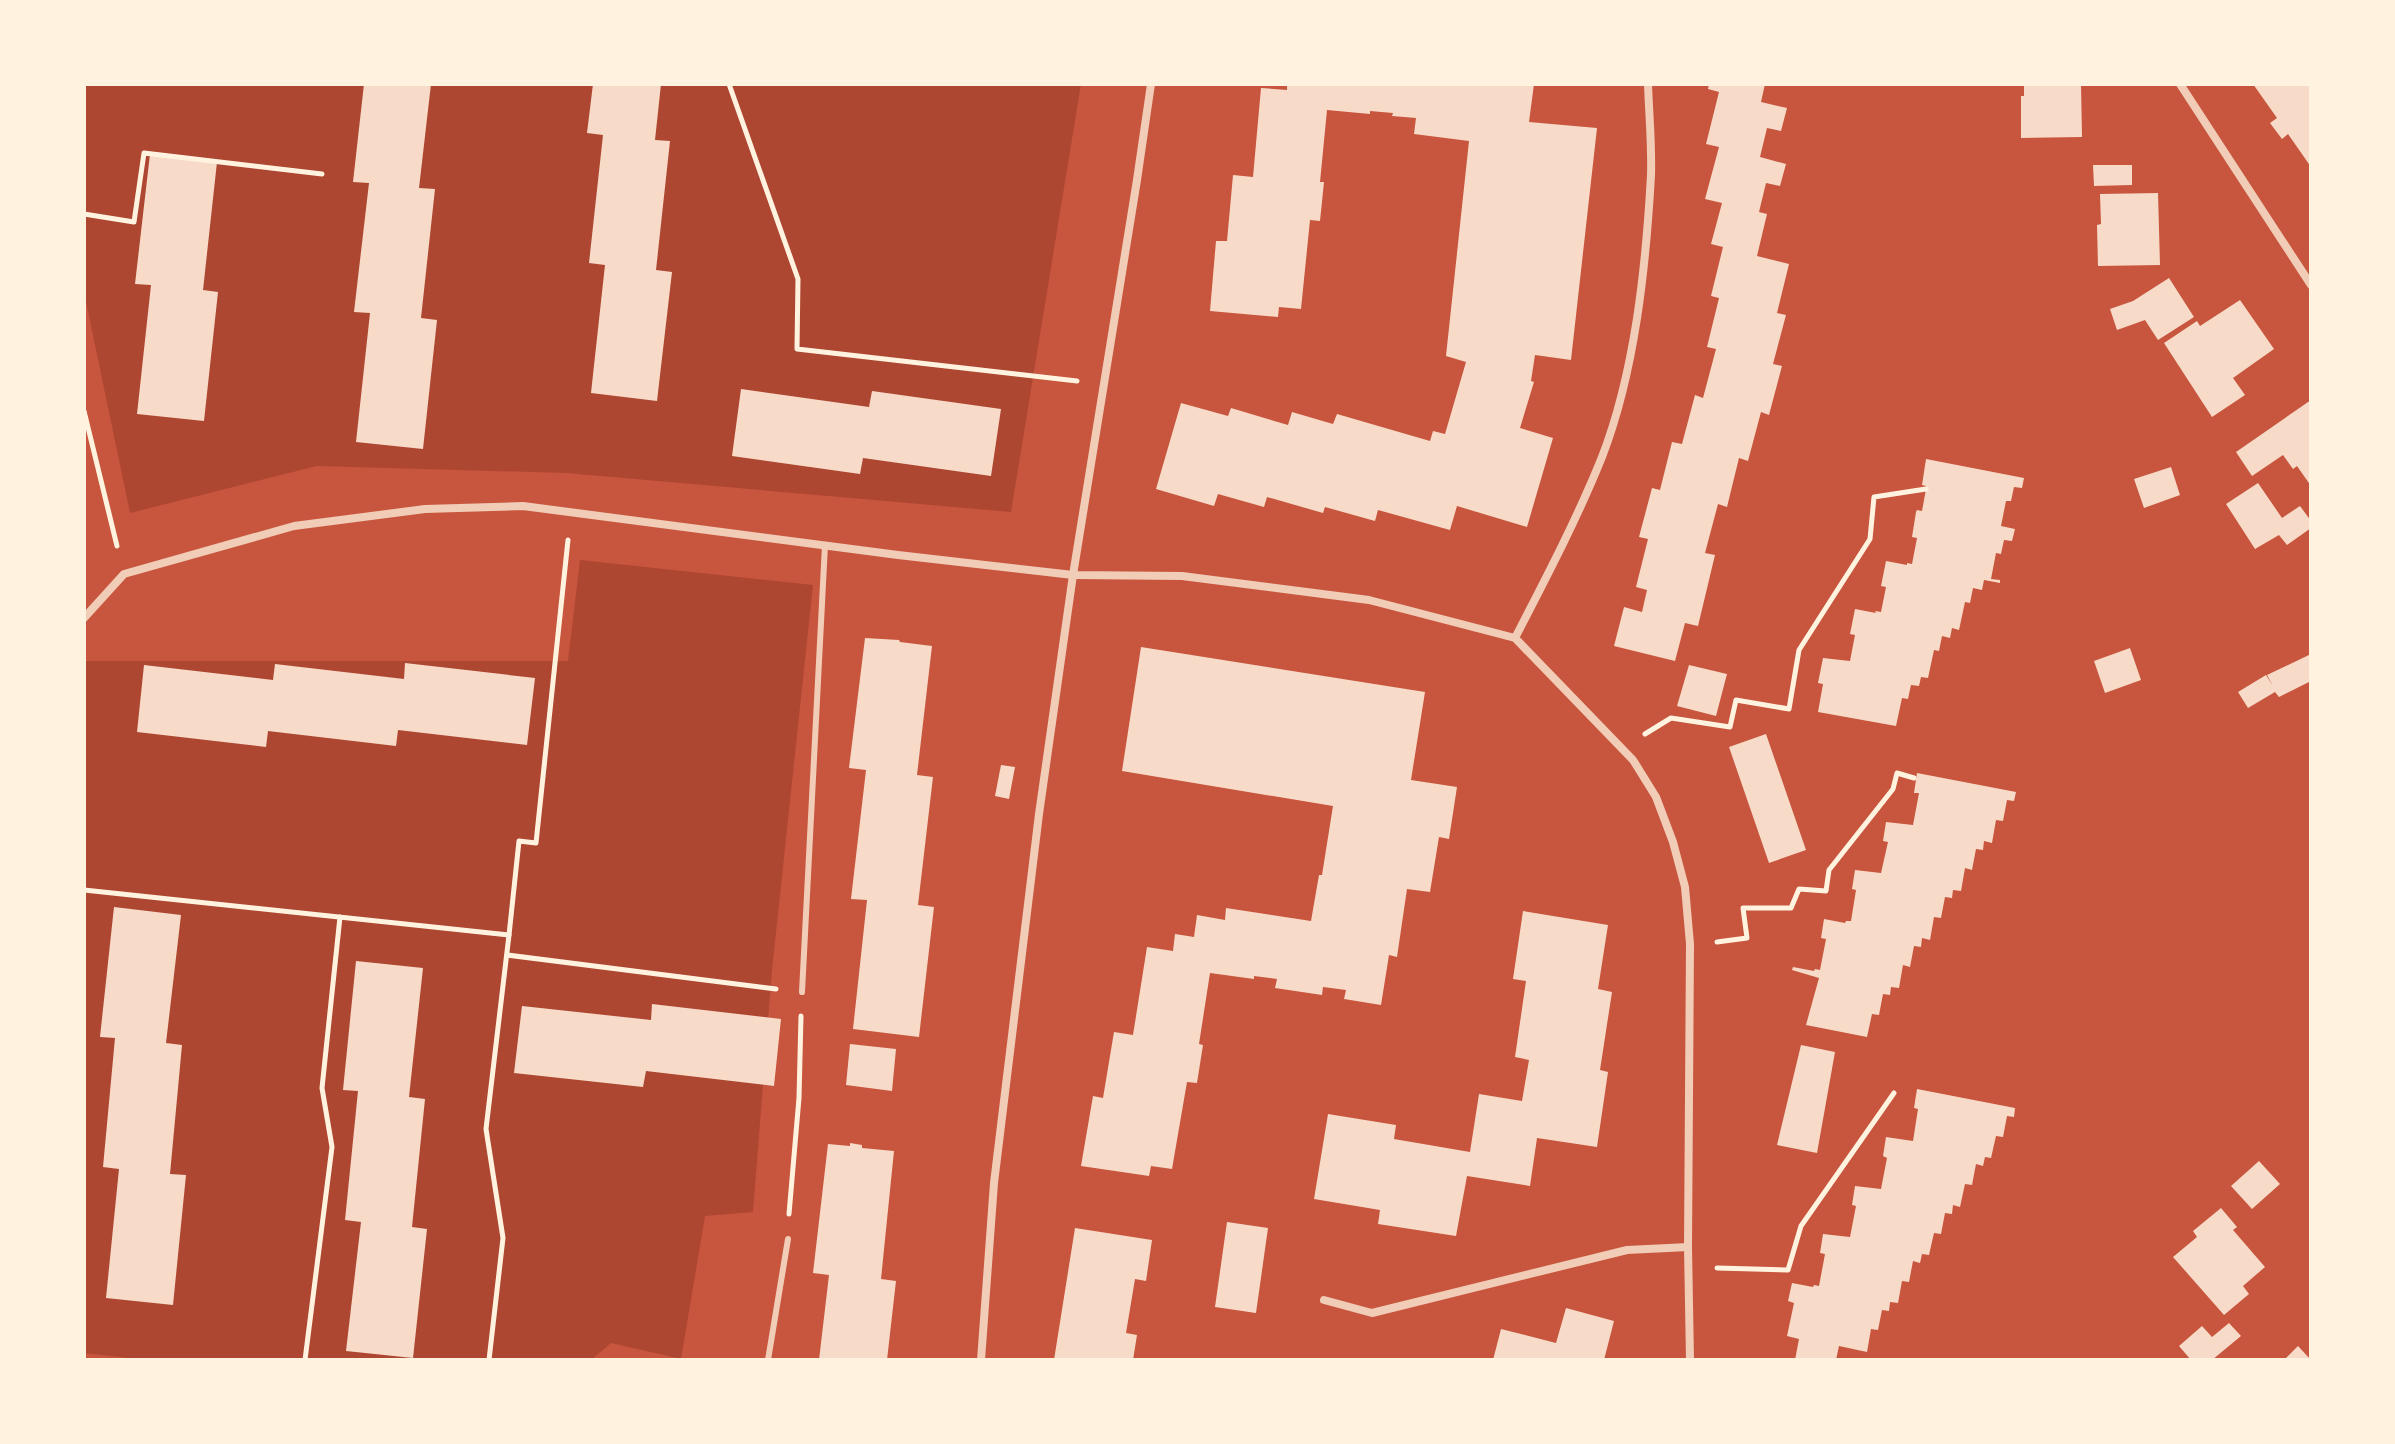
<svg xmlns="http://www.w3.org/2000/svg" width="2395" height="1444" viewBox="0 0 2395 1444" font-family="Overpass,sans-serif">
	<style>
		.green { fill: #ae4732 }
		.building { fill: #f7dbc8 }
		.lines { fill: none; stroke-linecap: round; stroke-linejoin: round }
		.path { stroke: #fff3e0; stroke-width: 5 }
		.service { stroke: #f1ccb7; stroke-width: 6 }
		.minor { stroke: #f1ccb7; stroke-width: 8 }
	</style>
	<rect width="100%" height="100%" fill="#c8553d"/>
	<g class="green">
		<path d="M 84,84 L 1081,84 L 1011,512 L 566,473 L 317,466 L 130,513 L 84,292 Z"/>
		<path d="M 580,560 L 813,585 L 772,970 L 753,1212 L 705,1216 L 681,1359 L 611,1343 L 591,1360 L 146,1360 L 84,1353 L 84,661 L 568,661 Z"/>
	</g>
	<g class="building">
		<path d="M 364,84 L 431,84 L 419,188 L 435,189 L 421,318 L 437,320 L 423,449 L 356,442 L 370,313 L 354,312 L 369,183 L 353,182 Z"/>
		<path d="M 593,84 L 661,84 L 655,140 L 670,141 L 656,270 L 672,272 L 657,401 L 591,393 L 605,265 L 589,263 L 603,135 L 587,133 Z"/>
		<path d="M 1287,84 L 1534,84 L 1529,122 L 1597,128 L 1571,360 L 1535,355 L 1531,381 L 1534,382 L 1520,428 L 1553,438 L 1527,527 L 1457,506 L 1450,530 L 1378,510 L 1375,521 L 1325,507 L 1323,513 L 1267,497 L 1264,507 L 1218,494 L 1214,506 L 1156,489 L 1181,403 L 1228,416 L 1231,408 L 1288,425 L 1292,412 L 1333,424 L 1337,414 L 1430,441 L 1433,431 L 1445,434 L 1466,362 L 1446,356 L 1469,141 L 1414,134 L 1416,118 L 1392,116 L 1393,113 L 1370,111 L 1370,114 L 1327,110 L 1320,182 L 1324,182 L 1320,221 L 1310,220 L 1301,309 L 1279,307 L 1278,317 L 1210,311 L 1216,241 L 1227,241 L 1233,175 L 1253,177 L 1261,88 L 1287,90 Z"/>
		<path d="M 1709,84 L 1765,84 L 1761,102 L 1787,108 L 1781,131 L 1767,128 L 1760,157 L 1786,164 L 1780,186 L 1766,183 L 1759,212 L 1767,214 L 1757,256 L 1789,264 L 1777,313 L 1786,315 L 1773,364 L 1782,366 L 1769,415 L 1761,412 L 1748,461 L 1739,458 L 1727,507 L 1718,504 L 1705,553 L 1715,555 L 1698,626 L 1685,623 L 1675,661 L 1614,646 L 1624,607 L 1642,612 L 1647,590 L 1636,587 L 1648,539 L 1639,537 L 1652,488 L 1660,490 L 1672,442 L 1682,444 L 1695,395 L 1703,398 L 1716,349 L 1707,347 L 1719,298 L 1711,296 L 1723,247 L 1711,244 L 1722,203 L 1705,199 L 1719,147 L 1706,144 L 1719,92 L 1708,89 Z"/>
		<path d="M 2024,84 L 2081,84 L 2082,137 L 2021,138 L 2021,96 L 2024,96 Z"/>
		<path d="M 2253,84 L 2311,84 L 2311,167 L 2288,134 L 2282,139 L 2270,123 L 2277,118 Z"/>
		<path d="M 150,154 L 217,162 L 203,290 L 218,292 L 204,421 L 137,414 L 151,285 L 135,284 Z"/>
		<path d="M 2093,165 L 2132,165 L 2132,185 L 2094,186 Z"/>
		<path d="M 2158,193 L 2160,265 L 2098,266 L 2097,225 L 2101,224 L 2100,194 Z"/>
		<path d="M 2169,278 L 2194,317 L 2158,340 L 2145,320 L 2117,330 L 2110,309 L 2133,301 Z"/>
		<path d="M 2240,300 L 2274,349 L 2233,378 L 2245,395 L 2212,417 L 2164,343 L 2197,321 L 2200,326 Z"/>
		<path d="M 741,389 L 869,407 L 872,391 L 1001,409 L 991,476 L 863,458 L 860,474 L 732,456 Z"/>
		<path d="M 2311,400 L 2311,486 L 2297,466 L 2293,469 L 2283,455 L 2252,476 L 2236,452 Z"/>
		<path d="M 1926,459 L 2024,478 L 2022,488 L 2014,487 L 2011,501 L 2006,501 L 2001,526 L 2015,529 L 2012,541 L 2004,540 L 2001,554 L 1996,553 L 1991,579 L 2000,580 L 2000,583 L 1984,580 L 1982,590 L 1973,588 L 1970,603 L 1965,602 L 1959,630 L 1952,628 L 1950,638 L 1942,636 L 1939,651 L 1934,650 L 1928,678 L 1921,677 L 1919,686 L 1911,685 L 1908,699 L 1902,698 L 1896,726 L 1818,712 L 1823,684 L 1818,683 L 1823,658 L 1850,661 L 1855,635 L 1850,634 L 1855,609 L 1876,613 L 1875,611 L 1881,612 L 1886,587 L 1881,586 L 1886,561 L 1907,565 L 1907,563 L 1912,564 L 1917,538 L 1912,537 L 1916,512 L 1917,510 L 1922,511 L 1926,489 L 1926,486 L 1922,485 Z"/>
		<path d="M 2171,467 L 2180,495 L 2144,508 L 2134,479 Z"/>
		<path d="M 2258,483 L 2282,518 L 2300,506 L 2311,521 L 2311,528 L 2287,545 L 2279,535 L 2255,549 L 2226,504 Z"/>
		<path d="M 865,638 L 899,640 L 900,642 L 932,646 L 917,775 L 933,777 L 918,905 L 934,907 L 919,1037 L 853,1029 L 867,900 L 851,899 L 866,770 L 849,768 Z"/>
		<path d="M 1141,647 L 1425,692 L 1411,780 L 1457,787 L 1449,839 L 1439,837 L 1430,892 L 1407,889 L 1397,957 L 1389,955 L 1381,1005 L 1344,999 L 1346,990 L 1323,987 L 1322,995 L 1275,988 L 1277,979 L 1254,976 L 1254,979 L 1210,973 L 1199,1044 L 1203,1045 L 1197,1083 L 1187,1082 L 1172,1169 L 1151,1166 L 1149,1176 L 1081,1166 L 1093,1096 L 1103,1098 L 1114,1032 L 1133,1035 L 1147,947 L 1173,951 L 1175,934 L 1194,937 L 1197,915 L 1225,920 L 1226,908 L 1311,921 L 1319,875 L 1322,875 L 1333,806 L 1122,771 Z"/>
		<path d="M 2130,648 L 2141,680 L 2105,693 L 2094,661 Z"/>
		<path d="M 2311,654 L 2311,681 L 2279,697 L 2275,692 L 2248,708 L 2238,692 L 2266,675 L 2273,686 L 2267,675 Z"/>
		<path d="M 405,663 L 535,678 L 527,745 L 398,730 L 396,746 L 268,731 L 266,747 L 137,732 L 144,665 L 273,680 L 275,664 L 404,679 Z"/>
		<path d="M 1689,665 L 1727,674 L 1716,716 L 1677,706 Z"/>
		<path d="M 1766,734 L 1806,850 L 1769,863 L 1729,747 Z"/>
		<path d="M 1001,765 L 1015,767 L 1009,799 L 995,796 Z"/>
		<path d="M 1917,773 L 2016,792 L 2014,801 L 2007,800 L 2003,821 L 1996,820 L 1992,843 L 1984,841 L 1983,850 L 1976,849 L 1972,870 L 1965,868 L 1961,891 L 1953,890 L 1952,898 L 1945,897 L 1941,918 L 1934,917 L 1930,940 L 1922,938 L 1921,947 L 1914,946 L 1910,967 L 1903,965 L 1899,988 L 1891,987 L 1890,995 L 1883,994 L 1879,1015 L 1872,1014 L 1867,1037 L 1806,1025 L 1819,978 L 1792,970 L 1793,967 L 1814,971 L 1815,969 L 1820,970 L 1826,939 L 1821,938 L 1824,919 L 1845,923 L 1846,921 L 1851,921 L 1856,890 L 1852,889 L 1855,870 L 1881,873 L 1888,842 L 1883,841 L 1886,822 L 1913,825 L 1919,793 L 1914,793 Z"/>
		<path d="M 114,907 L 181,915 L 166,1043 L 182,1045 L 170,1174 L 186,1175 L 173,1305 L 106,1298 L 119,1169 L 103,1167 L 115,1038 L 100,1037 Z"/>
		<path d="M 1523,911 L 1608,925 L 1598,989 L 1612,992 L 1600,1070 L 1608,1072 L 1597,1147 L 1537,1138 L 1530,1186 L 1467,1176 L 1456,1236 L 1378,1224 L 1380,1210 L 1314,1199 L 1328,1114 L 1396,1125 L 1394,1139 L 1470,1152 L 1479,1094 L 1522,1101 L 1529,1060 L 1515,1057 L 1526,981 L 1513,979 Z"/>
		<path d="M 356,961 L 423,968 L 409,1097 L 425,1099 L 412,1227 L 427,1229 L 413,1358 L 346,1351 L 361,1222 L 345,1220 L 358,1091 L 343,1090 Z"/>
		<path d="M 652,1004 L 781,1019 L 774,1086 L 646,1071 L 643,1087 L 514,1073 L 522,1006 L 651,1020 Z"/>
		<path d="M 850,1044 L 896,1049 L 892,1091 L 846,1085 Z"/>
		<path d="M 1801,1045 L 1835,1052 L 1817,1153 L 1777,1145 Z"/>
		<path d="M 1917,1089 L 2015,1108 L 2014,1117 L 2007,1116 L 2003,1137 L 1996,1136 L 1991,1158 L 1985,1157 L 1983,1166 L 1976,1164 L 1972,1185 L 1965,1184 L 1960,1207 L 1953,1205 L 1952,1214 L 1945,1213 L 1941,1234 L 1934,1233 L 1929,1255 L 1922,1254 L 1920,1263 L 1913,1261 L 1909,1282 L 1902,1281 L 1898,1303 L 1890,1302 L 1889,1311 L 1882,1310 L 1878,1330 L 1871,1329 L 1867,1352 L 1839,1346 L 1836,1360 L 1795,1360 L 1799,1339 L 1787,1336 L 1794,1303 L 1788,1301 L 1792,1283 L 1813,1287 L 1814,1285 L 1819,1286 L 1825,1254 L 1820,1253 L 1823,1234 L 1850,1237 L 1856,1206 L 1852,1205 L 1855,1186 L 1881,1189 L 1887,1158 L 1883,1156 L 1886,1137 L 1913,1141 L 1918,1109 L 1914,1108 Z"/>
		<path d="M 850,1143 L 862,1145 L 862,1148 L 894,1151 L 881,1279 L 896,1281 L 887,1360 L 819,1360 L 829,1275 L 813,1273 L 828,1144 L 850,1146 Z"/>
		<path d="M 2259,1161 L 2280,1184 L 2252,1209 L 2231,1186 Z"/>
		<path d="M 2221,1208 L 2237,1227 L 2233,1230 L 2265,1267 L 2243,1286 L 2249,1294 L 2224,1315 L 2173,1257 L 2197,1237 L 2193,1231 Z"/>
		<path d="M 1227,1222 L 1268,1228 L 1256,1313 L 1215,1307 Z"/>
		<path d="M 1075,1228 L 1152,1240 L 1146,1281 L 1135,1279 L 1126,1333 L 1137,1335 L 1133,1360 L 1054,1360 Z"/>
		<path d="M 1566,1308 L 1614,1321 L 1604,1360 L 1493,1360 L 1501,1329 L 1556,1343 Z"/>
		<path d="M 2229,1323 L 2241,1336 L 2212,1360 L 2191,1360 L 2179,1346 L 2202,1326 L 2212,1337 Z"/>
		<path d="M 2298,1346 L 2311,1360 L 2284,1360 Z"/>
	</g>
	<g class="lines">
		<g class="path">
			<path d="M 729,84 L 798,279 L 797,349 L 1077,381"/>
			<path d="M 84,214 L 134,222 L 144,153 L 322,174"/>
			<path d="M 84,411 L 117,546"/>
			<path d="M 1645,734 L 1671,718 L 1730,727 L 1736,700 L 1789,709 L 1799,650 L 1870,539 L 1874,497 L 1926,489"/>
			<path d="M 84,890 L 509,935 L 519,841 L 536,843 L 568,540"/>
			<path d="M 1717,942 L 1747,938 L 1743,908 L 1791,908 L 1799,889 L 1826,891 L 1829,870 L 1893,789 L 1897,773 L 1914,778"/>
			<path d="M 507,955 L 776,989"/>
			<path d="M 789,1214 L 799,1098 L 801,1016"/>
			<path d="M 1717,1268 L 1788,1270 L 1801,1226 L 1894,1093"/>
			<path d="M 305,1360 L 332,1147 L 322,1088 L 340,917"/>
			<path d="M 489,1360 L 503,1238 L 486,1129 L 509,935"/>
		</g>
		<g class="service">
			<path d="M 802,992 L 825,545"/>
			<path d="M 768,1360 L 788,1239"/>
		</g>
		<g class="minor">
			<path d="M 2180,84 L 2311,285"/>
			<path d="M 84,618 L 124,574 L 294,526 L 425,509 L 523,506 L 898,555 L 1073,575 L 1182,576 L 1369,600 L 1515,638 L 1633,760 L 1656,797 L 1673,842 L 1685,887 L 1690,944 L 1688,1247 L 1690,1360"/>
			<path d="M 1515,638 C 1546,578 1577,519 1602,457 C 1635,372 1646,266 1651,175 C 1652,145 1649,114 1648,84"/>
			<path d="M 1324,1300 L 1372,1313 L 1627,1250 L 1688,1247"/>
			<path d="M 981,1360 L 994,1183 L 1039,814 L 1073,575 L 1137,180 L 1151,84"/>
		</g>
	</g>
	<rect width="2395" height="1444" fill="none" stroke="#fff3e0" stroke-width="172"/>
</svg>
